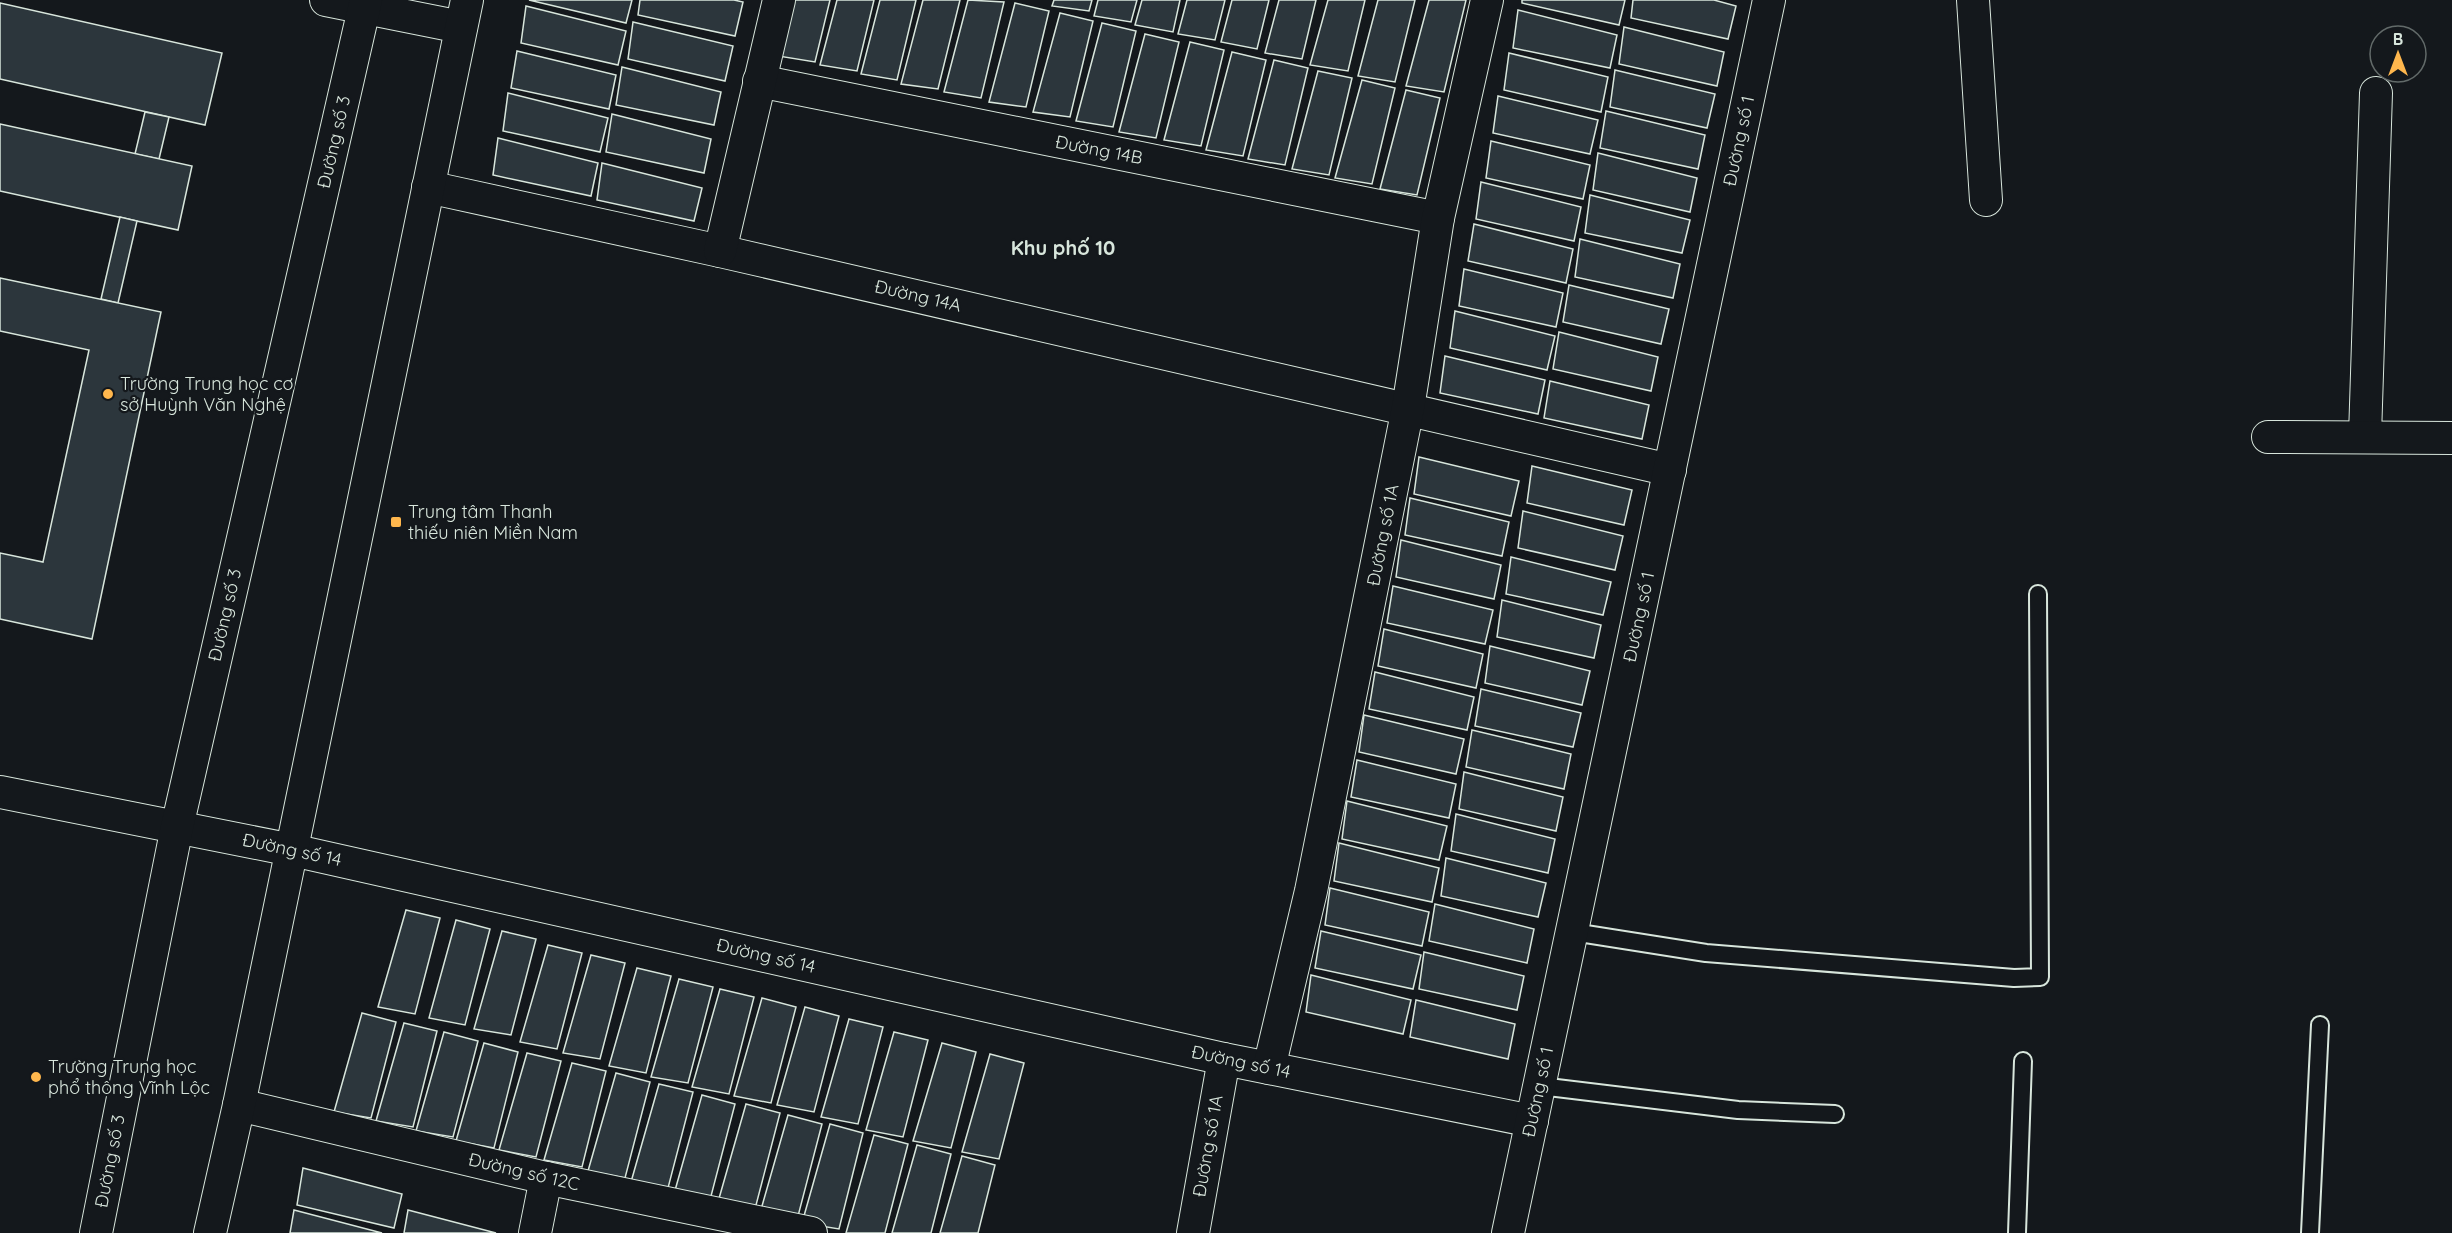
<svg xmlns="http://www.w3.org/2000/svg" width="2452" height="1233" viewBox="0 0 2452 1233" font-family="Quicksand,sans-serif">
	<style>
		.building { fill: #2c363c; stroke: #d8e6dc; stroke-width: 1.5 }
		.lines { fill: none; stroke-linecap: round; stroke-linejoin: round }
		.service-casing { stroke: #d8e6dc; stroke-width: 20 }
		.minor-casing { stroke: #d8e6dc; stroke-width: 34 }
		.service { stroke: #14181c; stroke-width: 16 }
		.minor { stroke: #14181c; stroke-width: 32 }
		.poi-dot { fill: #ffb74d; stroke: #14181c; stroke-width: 2 }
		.labels { text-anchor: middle; stroke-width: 4.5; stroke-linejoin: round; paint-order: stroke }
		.street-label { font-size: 18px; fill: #d8e6dc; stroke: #14181c }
		.poi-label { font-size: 18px; fill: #d8e6dc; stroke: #14181c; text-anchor: start }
		.neighbourhood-label { font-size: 20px; font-weight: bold; fill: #d8e6dc; stroke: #14181c }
	</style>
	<rect width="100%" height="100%" fill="#14181c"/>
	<g class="building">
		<path d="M 529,0 L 632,0 L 626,23 Z"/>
		<path d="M 640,0 L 734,0 L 743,2 L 735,36 L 638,15 Z"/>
		<path d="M 793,0 L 830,0 L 815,62 L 778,56 Z"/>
		<path d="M 837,0 L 874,0 L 857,71 L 820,65 Z"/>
		<path d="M 880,0 L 916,0 L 897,80 L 861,74 Z"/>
		<path d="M 923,0 L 960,0 L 938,89 L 901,84 Z"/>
		<path d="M 968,0 L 1004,2 L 981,98 L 944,92 Z"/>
		<path d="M 1054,0 L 1092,0 L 1089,11 L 1052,6 Z"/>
		<path d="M 1098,0 L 1137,0 L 1131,22 L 1094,16 Z"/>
		<path d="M 1142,0 L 1180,0 L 1173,32 L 1135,25 Z"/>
		<path d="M 1187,0 L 1225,0 L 1215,40 L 1178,34 Z"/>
		<path d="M 1232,0 L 1269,0 L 1257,49 L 1221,42 Z"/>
		<path d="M 1279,0 L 1316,0 L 1302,59 L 1265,53 Z"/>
		<path d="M 1328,0 L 1365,0 L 1348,71 L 1310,65 Z"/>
		<path d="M 1378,0 L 1415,0 L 1395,82 L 1358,76 Z"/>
		<path d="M 1429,0 L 1466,0 L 1444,92 L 1406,86 Z"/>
		<path d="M 1522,0 L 1625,0 L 1619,25 L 1522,3 Z"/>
		<path d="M 1633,0 L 1714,0 L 1736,6 L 1728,39 L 1631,18 Z"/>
		<path d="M 0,3 L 222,53 L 205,125 L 0,79 Z"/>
		<path d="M 1015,3 L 1049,11 L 1026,107 L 989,102 Z"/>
		<path d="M 526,6 L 626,31 L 618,65 L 521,43 Z"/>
		<path d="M 1518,10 L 1617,35 L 1610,68 L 1513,48 Z"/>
		<path d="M 1060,13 L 1093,21 L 1070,117 L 1033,112 Z"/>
		<path d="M 633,22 L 733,46 L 725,81 L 628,59 Z"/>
		<path d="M 1102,23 L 1136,31 L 1113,127 L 1076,121 Z"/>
		<path d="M 1624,27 L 1724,52 L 1717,86 L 1619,64 Z"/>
		<path d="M 1145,34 L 1179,42 L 1156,138 L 1119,132 Z"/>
		<path d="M 1190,42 L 1224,50 L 1201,146 L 1164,140 Z"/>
		<path d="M 517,51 L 616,75 L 609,109 L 511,88 Z"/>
		<path d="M 1232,52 L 1266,60 L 1243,156 L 1206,150 Z"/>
		<path d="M 1509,53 L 1608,77 L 1601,112 L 1504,90 Z"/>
		<path d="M 1274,60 L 1308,68 L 1285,165 L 1248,159 Z"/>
		<path d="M 622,67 L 721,92 L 714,125 L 616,105 Z"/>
		<path d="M 1615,70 L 1715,94 L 1707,128 L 1610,107 Z"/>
		<path d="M 1318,71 L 1352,78 L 1329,175 L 1292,169 Z"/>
		<path d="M 1362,80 L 1395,88 L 1372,184 L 1335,178 Z"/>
		<path d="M 1406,90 L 1440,98 L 1417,195 L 1380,189 Z"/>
		<path d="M 508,93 L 608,118 L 600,152 L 503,131 Z"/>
		<path d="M 1498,96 L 1598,120 L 1590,154 L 1493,133 Z"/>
		<path d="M 1606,111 L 1705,135 L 1698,169 L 1600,148 Z"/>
		<path d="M 145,112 L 169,117 L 159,159 L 135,154 Z"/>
		<path d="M 612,114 L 711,139 L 704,173 L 606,152 Z"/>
		<path d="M 0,124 L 192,166 L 178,230 L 0,191 Z"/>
		<path d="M 498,138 L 598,163 L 591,196 L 493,175 Z"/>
		<path d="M 1491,141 L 1590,165 L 1583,199 L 1486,178 Z"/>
		<path d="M 1598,153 L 1697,178 L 1690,212 L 1593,190 Z"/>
		<path d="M 602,163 L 702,188 L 694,221 L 597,200 Z"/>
		<path d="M 1481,182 L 1581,207 L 1574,241 L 1476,219 Z"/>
		<path d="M 1590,195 L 1690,220 L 1682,253 L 1585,233 Z"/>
		<path d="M 120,217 L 137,221 L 118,303 L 101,299 Z"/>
		<path d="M 1474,224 L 1573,249 L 1566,283 L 1468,261 Z"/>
		<path d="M 1580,239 L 1680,264 L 1673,298 L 1575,277 Z"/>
		<path d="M 1464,269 L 1563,293 L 1556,327 L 1459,306 Z"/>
		<path d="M 0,278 L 161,312 L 92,639 L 0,619 L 0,553 L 43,562 L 89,350 L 0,331 Z"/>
		<path d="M 1569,285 L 1669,309 L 1661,344 L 1563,322 Z"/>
		<path d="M 1455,311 L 1555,336 L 1547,370 L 1450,348 Z"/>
		<path d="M 1559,332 L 1658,357 L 1651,391 L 1553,369 Z"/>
		<path d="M 1445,356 L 1545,380 L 1538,414 L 1440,393 Z"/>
		<path d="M 1550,381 L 1649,405 L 1642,439 L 1544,418 Z"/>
		<path d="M 1419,457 L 1519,481 L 1511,516 L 1414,494 Z"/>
		<path d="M 1532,466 L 1632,490 L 1624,525 L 1527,503 Z"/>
		<path d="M 1410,498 L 1509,522 L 1502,556 L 1405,535 Z"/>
		<path d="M 1523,511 L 1623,536 L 1615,570 L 1518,548 Z"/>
		<path d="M 1401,540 L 1501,565 L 1494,599 L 1396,577 Z"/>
		<path d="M 1511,557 L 1611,582 L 1603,615 L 1506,594 Z"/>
		<path d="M 1393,586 L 1493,610 L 1485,644 L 1387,623 Z"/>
		<path d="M 1502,600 L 1601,625 L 1594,658 L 1497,637 Z"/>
		<path d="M 1384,629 L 1483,654 L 1476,688 L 1378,666 Z"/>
		<path d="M 1490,646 L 1590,671 L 1582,705 L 1485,683 Z"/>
		<path d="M 1375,672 L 1474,697 L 1467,730 L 1369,709 Z"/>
		<path d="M 1481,689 L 1581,713 L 1573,747 L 1475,726 Z"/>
		<path d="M 1364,715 L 1464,739 L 1456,774 L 1359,752 Z"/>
		<path d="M 1472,730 L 1571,754 L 1564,789 L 1466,767 Z"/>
		<path d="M 1357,760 L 1456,784 L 1449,818 L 1351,797 Z"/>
		<path d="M 1464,772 L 1563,797 L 1556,831 L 1459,809 Z"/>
		<path d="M 1347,801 L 1447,826 L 1439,860 L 1342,839 Z"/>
		<path d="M 1456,814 L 1555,839 L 1548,873 L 1451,851 Z"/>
		<path d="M 1339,843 L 1439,868 L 1432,902 L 1334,881 Z"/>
		<path d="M 1446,858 L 1546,883 L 1538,917 L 1441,896 Z"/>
		<path d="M 1330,888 L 1429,912 L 1422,946 L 1325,925 Z"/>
		<path d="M 1435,904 L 1534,929 L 1527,963 L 1429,941 Z"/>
		<path d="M 406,910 L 440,918 L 415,1014 L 378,1007 Z"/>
		<path d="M 456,920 L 490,929 L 465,1025 L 429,1018 Z"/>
		<path d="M 502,931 L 536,939 L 511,1035 L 474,1029 Z"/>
		<path d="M 1321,931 L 1421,955 L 1413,989 L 1315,968 Z"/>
		<path d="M 548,945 L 582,953 L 557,1049 L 520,1042 Z"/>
		<path d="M 1424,952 L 1524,976 L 1517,1010 L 1419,989 Z"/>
		<path d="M 591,955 L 625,963 L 600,1059 L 563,1053 Z"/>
		<path d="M 637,968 L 671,976 L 646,1073 L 609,1066 Z"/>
		<path d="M 1311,975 L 1411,1000 L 1403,1034 L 1306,1012 Z"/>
		<path d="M 679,979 L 713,987 L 688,1083 L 651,1077 Z"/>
		<path d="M 720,989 L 754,997 L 729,1094 L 692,1087 Z"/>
		<path d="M 762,998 L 796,1007 L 771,1103 L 734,1096 Z"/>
		<path d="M 1416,1000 L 1515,1024 L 1508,1059 L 1410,1037 Z"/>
		<path d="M 805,1007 L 839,1016 L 814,1112 L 777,1105 Z"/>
		<path d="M 362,1013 L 396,1022 L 371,1118 L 334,1112 Z"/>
		<path d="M 849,1019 L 883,1027 L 858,1124 L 821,1117 Z"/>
		<path d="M 404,1023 L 437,1031 L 413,1127 L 376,1121 Z"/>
		<path d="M 444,1032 L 478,1041 L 453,1137 L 416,1131 Z"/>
		<path d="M 894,1032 L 928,1040 L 903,1137 L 866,1130 Z"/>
		<path d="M 484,1043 L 518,1052 L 494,1148 L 456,1141 Z"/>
		<path d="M 942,1043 L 976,1052 L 951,1148 L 913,1141 Z"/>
		<path d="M 527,1053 L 561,1061 L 536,1157 L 499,1150 Z"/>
		<path d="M 990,1054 L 1024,1063 L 999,1159 L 962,1152 Z"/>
		<path d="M 572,1063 L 606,1071 L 582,1167 L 544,1160 Z"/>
		<path d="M 616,1073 L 650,1082 L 625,1178 L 588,1171 Z"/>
		<path d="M 659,1084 L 693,1092 L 668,1188 L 631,1182 Z"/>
		<path d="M 702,1095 L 735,1104 L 710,1200 L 674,1194 Z"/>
		<path d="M 746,1104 L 780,1113 L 755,1209 L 718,1202 Z"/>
		<path d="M 788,1115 L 822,1124 L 797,1220 L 760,1213 Z"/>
		<path d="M 830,1124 L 863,1133 L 839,1229 L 802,1223 Z"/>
		<path d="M 874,1135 L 908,1144 L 885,1233 L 846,1233 Z"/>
		<path d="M 917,1145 L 951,1154 L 931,1233 L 892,1233 Z"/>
		<path d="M 962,1156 L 995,1165 L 978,1233 L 940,1233 Z"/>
		<path d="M 303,1168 L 402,1194 L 394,1228 L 297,1205 Z"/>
		<path d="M 294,1210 L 382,1233 L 290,1233 Z"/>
		<path d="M 408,1210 L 496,1233 L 404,1233 Z"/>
	</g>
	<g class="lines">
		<defs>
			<g id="service">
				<path d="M 1573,932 L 1706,953 L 2014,978 L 2040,977 L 2038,594"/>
				<path d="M 1540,1086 L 1738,1110 L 1835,1114"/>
				<path d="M 2017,1233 L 2023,1061"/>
				<path d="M 2310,1233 L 2320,1025"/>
			</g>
			<g id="minor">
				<path d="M 326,0 L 461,27"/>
				<path d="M 1973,0 L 1986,200"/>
				<path d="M 759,81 L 1438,218"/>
				<path d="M 428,187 L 720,251 L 1670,470"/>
				<path d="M 720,251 L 779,0"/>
				<path d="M 2365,436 L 2376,93"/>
				<path d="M 2268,437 L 2452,438"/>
				<path d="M 0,792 L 292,850 L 1224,1059 L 1532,1121"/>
				<path d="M 1269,1068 L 1311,891 L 1408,408 L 1438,218 L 1487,0"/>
				<path d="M 239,1105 L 546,1178 L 811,1233"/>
				<path d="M 96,1233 L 177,827 L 366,0"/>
				<path d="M 210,1233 L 239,1105 L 467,0"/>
				<path d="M 535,1233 L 546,1178"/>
				<path d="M 1193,1233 L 1224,1059"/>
				<path d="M 1508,1233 L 1769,0"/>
			</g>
		</defs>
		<use href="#service" class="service-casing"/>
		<use href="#minor" class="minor-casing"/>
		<use href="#service" class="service"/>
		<use href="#minor" class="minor"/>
	</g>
	<g class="poi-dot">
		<circle cx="108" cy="394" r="6"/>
		<rect x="390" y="516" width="12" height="12" rx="3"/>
		<circle cx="36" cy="1077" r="6"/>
	</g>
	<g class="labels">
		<g class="street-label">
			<text transform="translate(1739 141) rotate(-78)" y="6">Đường số 1</text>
			<text transform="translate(334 142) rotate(-77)" y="6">Đường số 3</text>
			<text transform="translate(1099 150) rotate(11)" y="6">Đường 14B</text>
			<text transform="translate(918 296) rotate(13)" y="6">Đường 14A</text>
			<text transform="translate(1383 535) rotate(-79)" y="6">Đường số 1A</text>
			<text transform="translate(225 615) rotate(-77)" y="6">Đường số 3</text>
			<text transform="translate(1639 617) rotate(-78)" y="6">Đường số 1</text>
			<text transform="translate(292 850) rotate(12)" y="6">Đường số 14</text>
			<text transform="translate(766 956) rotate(13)" y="6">Đường số 14</text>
			<text transform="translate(1241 1062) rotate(12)" y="6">Đường số 14</text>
			<text transform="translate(1538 1092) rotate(-78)" y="6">Đường số 1</text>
			<text transform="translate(1208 1146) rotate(-80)" y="6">Đường số 1A</text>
			<text transform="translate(110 1161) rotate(-79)" y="6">Đường số 3</text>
			<text transform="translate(524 1172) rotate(13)" y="6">Đường số 12C</text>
		</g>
		<g class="poi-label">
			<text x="120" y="390">Trường Trung học cơ<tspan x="120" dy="21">sở Huỳnh Văn Nghệ</tspan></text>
			<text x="408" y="518">Trung tâm Thanh<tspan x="408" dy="21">thiếu niên Miền Nam</tspan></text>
			<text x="48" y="1073">Trường Trung học<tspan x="48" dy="21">phổ thông Vĩnh Lộc</tspan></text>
		</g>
		<g class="neighbourhood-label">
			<text x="1063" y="255">Khu phố 10</text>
		</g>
	</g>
	<g transform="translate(2398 54)"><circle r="28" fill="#14181c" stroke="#626a69" stroke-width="1.5"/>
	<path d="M0-4.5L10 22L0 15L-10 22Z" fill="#ffb74d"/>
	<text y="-9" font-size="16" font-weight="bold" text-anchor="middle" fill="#d8e6dc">B</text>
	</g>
</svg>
